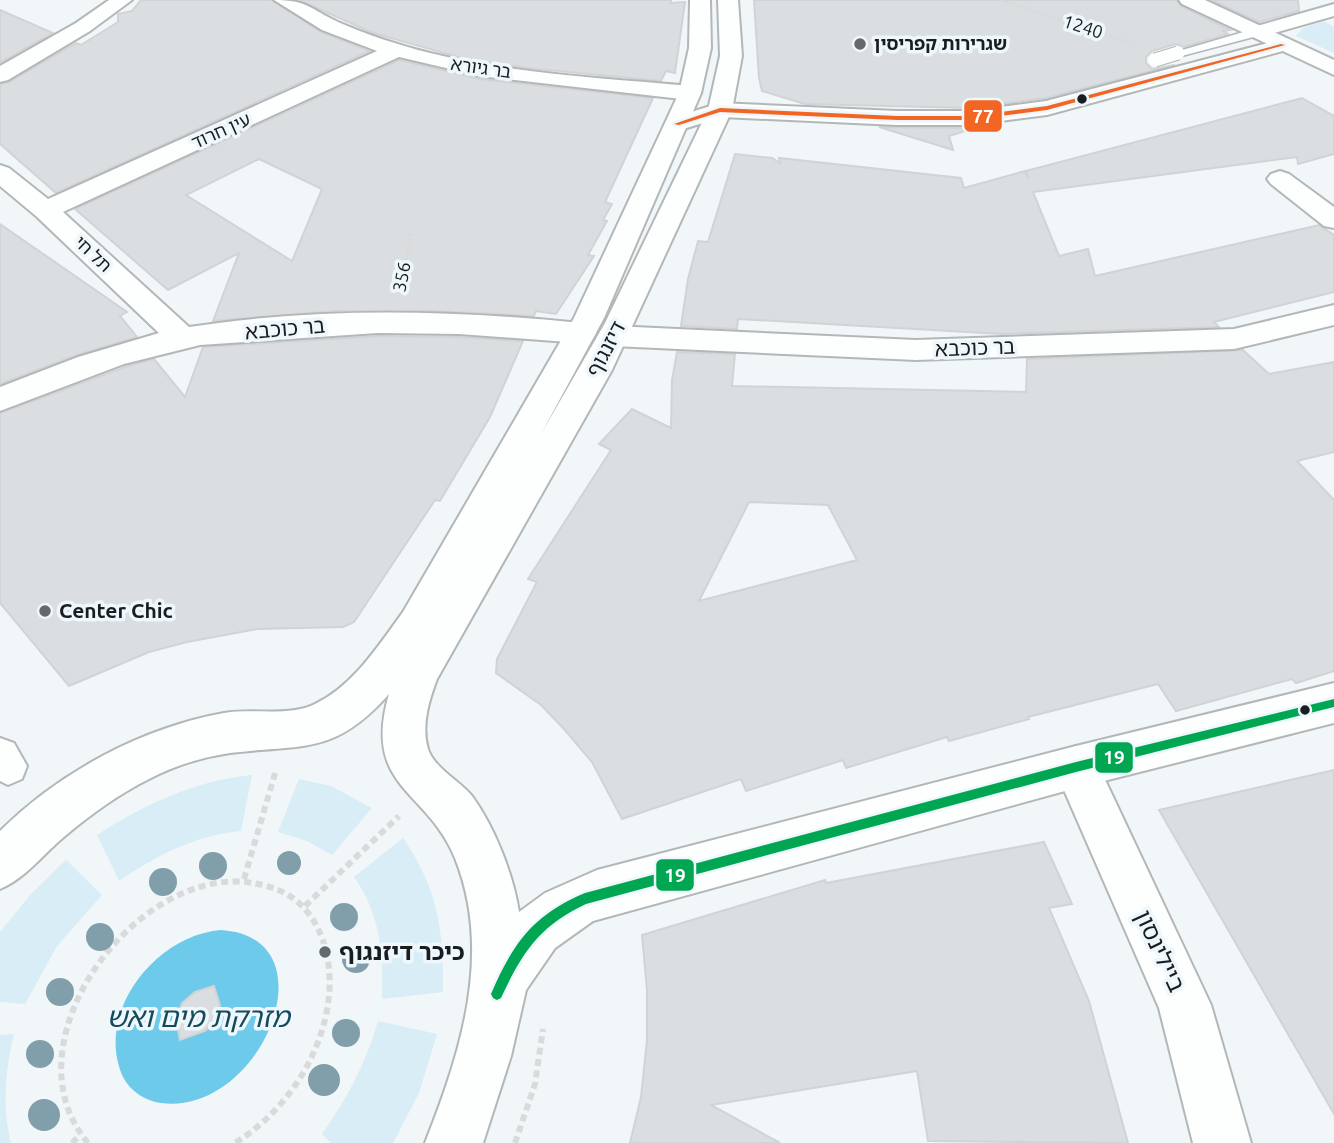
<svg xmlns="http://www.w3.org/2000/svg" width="1334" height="1143" viewBox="0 0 1334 1143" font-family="Ubuntu,'Noto Sans Hebrew',sans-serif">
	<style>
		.green { fill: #d8edf6 }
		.water { fill: #6dcaeb }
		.building { fill: #dadee0; stroke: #d1d4d6; stroke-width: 2; fill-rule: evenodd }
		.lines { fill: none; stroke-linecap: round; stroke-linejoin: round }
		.service-casing { stroke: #b3b7b8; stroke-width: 3 }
		.pedestrian-casing { stroke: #b3b7b8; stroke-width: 4 }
		.minor-casing { stroke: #b3b7b8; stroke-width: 4 }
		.tertiary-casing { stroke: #b3b7b8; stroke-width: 4 }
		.path-far2 { stroke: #d8dadb; stroke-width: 2.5; stroke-dasharray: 3.5 2; stroke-linecap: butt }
		.path-far1 { stroke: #d8dadb; stroke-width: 3.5; stroke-dasharray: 4.5 2.5; stroke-linecap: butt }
		.path { stroke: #d8dadb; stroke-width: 6; stroke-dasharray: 7 4.5; stroke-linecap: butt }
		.service { fill: #fdfefe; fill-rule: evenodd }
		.pedestrian { fill: #fdfefe; fill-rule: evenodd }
		.minor { fill: #fdfefe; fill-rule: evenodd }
		.tertiary { fill: #fdfefe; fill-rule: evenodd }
		.service-bridge-casing { stroke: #b3b7b8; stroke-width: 15; stroke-linecap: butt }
		.service-bridge { stroke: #fdfefe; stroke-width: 13 }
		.bus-1-casing { stroke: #eef7fb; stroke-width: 5 }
		.bus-2-casing { stroke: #eef7fb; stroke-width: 5 }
		.bus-1 { fill: #f26522; fill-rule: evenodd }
		.bus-2 { fill: #00a651; fill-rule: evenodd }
		.tree { fill: #819faa }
		.poi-dot { fill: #65696b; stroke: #eef7fb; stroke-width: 2.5 }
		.bus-dot { fill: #1a1d1f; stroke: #eef7fb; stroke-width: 2.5 }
		.labels { text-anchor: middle; stroke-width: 7; stroke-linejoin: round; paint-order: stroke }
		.far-street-label { font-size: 18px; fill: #1a1d1f; stroke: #eef7fb }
		.far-poi-label { font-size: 18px; font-weight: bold; fill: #1a1d1f; stroke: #eef7fb; text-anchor: start }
		.street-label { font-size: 21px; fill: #1a1d1f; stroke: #eef7fb }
		.poi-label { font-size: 21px; font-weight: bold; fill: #1a1d1f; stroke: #eef7fb; text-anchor: start }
		.near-street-label { font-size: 24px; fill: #1a1d1f; stroke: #eef7fb }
		.near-poi-label { font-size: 24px; font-weight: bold; fill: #1a1d1f; stroke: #eef7fb; text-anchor: start }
		.near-water-label { font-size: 28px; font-style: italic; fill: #154a5d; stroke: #eef7fb }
		.line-badge { stroke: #eef7fb; stroke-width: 2.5 }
		.badge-label { font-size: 19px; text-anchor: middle; font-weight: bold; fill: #fff }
	</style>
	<rect width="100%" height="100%" fill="#f1f6f8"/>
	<g class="green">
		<path d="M 1324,21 L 1334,27 L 1334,53 L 1296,36 L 1303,28 Z"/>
		<path d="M 252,775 L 241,831 C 194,836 157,855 119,881 L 97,835 C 145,804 194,781 252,775 Z"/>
		<path d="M 299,779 L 331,786 L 372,808 L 332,855 L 307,841 L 278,832 Z"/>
		<path d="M 403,838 C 438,889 444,931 443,992 L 382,999 C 384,955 380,913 354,877 Z"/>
		<path d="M 66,860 L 102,895 L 57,946 L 25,1004 L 0,1002 L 0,932 L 31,894 Z"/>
		<path d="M 378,1021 L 437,1034 L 419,1093 L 393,1143 L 331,1143 L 322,1134 C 347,1099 366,1063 378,1021 Z"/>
		<path d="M 14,1034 C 5,1071 2,1106 11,1143 L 0,1143 L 0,1035 Z"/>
	</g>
	<path class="water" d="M 220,930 C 335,936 262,1116 161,1103 C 145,1101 130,1091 123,1077 C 94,1013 155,936 220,930 Z"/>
	<g class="building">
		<path d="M 141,0 L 272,0 L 321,32 L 370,51 L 56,193 L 0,144 L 0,84 L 9,82 L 76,43 L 81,45 L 118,22 L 118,14 L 132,11 Z"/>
		<path d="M 299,0 L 671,0 L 671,3 L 685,2 L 675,73 L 666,71 L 661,81 L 527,68 L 462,58 L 373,33 Z"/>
		<path d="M 754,0 L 1176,0 L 1181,6 L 1230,30 L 1223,31 L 1228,34 L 1184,47 L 1176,44 L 1152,51 L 1146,57 L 1146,63 L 1152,69 L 1175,65 L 1046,98 L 969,108 L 805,104 L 762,91 L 759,78 Z"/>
		<path d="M 1211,0 L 1298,0 L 1299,11 L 1259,22 Z"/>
		<path d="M 0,10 L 53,33 L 0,63 Z"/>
		<path d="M 399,60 L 480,79 L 653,98 L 605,202 L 612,204 L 603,220 L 607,221 L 588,255 L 594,256 L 556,314 L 536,311 L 534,316 L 434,311 L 336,311 L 213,321 L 239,253 L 168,290 L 75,209 ZM 259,159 L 322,189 L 292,261 L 186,195 Z"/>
		<path d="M 1302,98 L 1334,116 L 1334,154 L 1298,164 L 1297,157 L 1033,192 L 1059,256 L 1088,249 L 1095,276 L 1319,225 L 1334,235 L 1334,292 L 1214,322 L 1219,327 L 1002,334 L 738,319 L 737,329 L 681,326 L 688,279 L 698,241 L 708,242 L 735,154 L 772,158 L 780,163 L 779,158 L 961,178 L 964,188 L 1025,171 L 1028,179 L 1026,171 Z"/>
		<path d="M 879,127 L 969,128 L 978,127 L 949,136 L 953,150 Z"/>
		<path d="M 0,224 L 127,312 L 120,316 L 137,337 L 77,355 L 0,384 Z"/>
		<path d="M 378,336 L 459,337 L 523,341 L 490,417 L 440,501 L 435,500 L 354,622 L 343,627 L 257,629 L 187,642 L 149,652 L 69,686 L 0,603 L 0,413 L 125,367 L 154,359 L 185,397 L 203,347 Z"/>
		<path d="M 1243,350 L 1269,374 L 1334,362 L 1334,452 L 1297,461 L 1334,500 L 1334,671 L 1296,683 L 1292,679 L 1176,711 L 1158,684 L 1028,717 L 1029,719 L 949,741 L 947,737 L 846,768 L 843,760 L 746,791 L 741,779 L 622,819 L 592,762 L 564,729 L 541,705 L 496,673 L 497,659 L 537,582 L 528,579 L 611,450 L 599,444 L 632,409 L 671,428 L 672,380 L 677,352 L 735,354 L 732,386 L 1026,392 L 1027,359 ZM 749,502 L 828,505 L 857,560 L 699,601 Z"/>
		<path d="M 1334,770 L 1334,1114 L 1159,810 Z"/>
		<path d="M 1044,842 L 1072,904 L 1049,908 L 1089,1001 L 1128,1143 L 928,1141 L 917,1071 L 711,1105 L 780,1143 L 630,1143 L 641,1097 L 647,1040 L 647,990 L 642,935 L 825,880 L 826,883 Z"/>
		<path d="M 214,986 L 220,1005 L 216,1019 L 205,1031 L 180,1040 L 176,1019 L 182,1003 L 195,992 Z"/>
	</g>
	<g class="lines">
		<defs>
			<path id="service" d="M 1257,28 L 1263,32 L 1261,35 L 1178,57 L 1172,53 Z"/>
			<path id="pedestrian" d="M 0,738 L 14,743 L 27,766 L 22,779 L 8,785 L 0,781 Z"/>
			<g id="minor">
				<path d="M 274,0 C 308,0 310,9 338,22 C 368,35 398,45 430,53 C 514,74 604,78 690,86 L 698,88 L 701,93 L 698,98 L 690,100 L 480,76 L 399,57 L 63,212 L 189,327 C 318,307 452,310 581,323 L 592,326 L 596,333 L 592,340 L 581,343 L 459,334 L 378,333 L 200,345 L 124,364 L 0,411 L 0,387 L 78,357 L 159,333 L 36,216 L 0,186 L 0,165 L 9,168 L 48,199 L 377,51 L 322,30 Z"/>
				<path d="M 1334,4 L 1334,16 L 1257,38 L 1250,36 L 1247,32 L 1250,28 Z"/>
				<path d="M 1283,39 L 1290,41 L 1294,45 L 1290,49 L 1047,115 L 969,125 L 897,125 L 722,117 L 677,131 L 669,129 L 665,124 L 669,119 L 720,103 L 897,111 L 969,111 L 1046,101 Z"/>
				<path d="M 1280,171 L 1289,174 L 1334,207 L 1334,228 L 1324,226 L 1271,184 L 1267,179 L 1271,174 Z"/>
				<path d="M 1334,305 L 1334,325 L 1234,349 L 916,360 L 613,346 L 602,343 L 598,336 L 602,329 L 613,326 L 916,340 L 1234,329 Z"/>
				<path d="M 1076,746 L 1092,752 L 1211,1005 L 1251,1143 L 1193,1143 L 1159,1008 L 1054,767 L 1060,752 Z"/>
			</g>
			<g id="tertiary">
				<path d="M 109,0 L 132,0 L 90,31 L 8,80 L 0,82 L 0,66 L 76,23 Z"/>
				<path d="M 690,0 L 710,0 L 711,48 L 701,93 L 604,318 L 541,434 L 605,323 L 708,110 L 720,56 L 718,0 L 738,0 L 742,56 L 732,110 L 612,370 L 437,679 C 429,700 421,726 428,749 C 434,768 460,781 472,796 C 495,828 513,874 519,912 L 545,893 L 597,870 L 1076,746 L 1334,683 L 1334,723 L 1076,788 L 593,921 L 555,948 L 526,990 L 511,1056 L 483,1143 L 425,1143 C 461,1052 493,953 455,858 C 427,789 362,788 389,694 C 334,756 303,744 230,753 C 202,757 174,766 149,779 C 119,794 91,814 65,836 C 43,854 26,878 0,889 L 0,831 C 60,772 141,728 224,713 C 253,708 289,717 315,704 C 353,686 379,645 403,612 L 574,318 L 679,93 L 689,48 Z"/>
				<path d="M 1179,0 L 1205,0 L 1334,60 L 1334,75 L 1182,4 Z"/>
			</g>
		</defs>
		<use href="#service" class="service-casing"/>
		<use href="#pedestrian" class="pedestrian-casing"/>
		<use href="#minor" class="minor-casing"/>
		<use href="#tertiary" class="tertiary-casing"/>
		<path class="path-far2" d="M 1000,0 L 1132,43"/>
		<path class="path-far1" d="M 400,291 L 411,233"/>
		<g class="path">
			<path d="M 244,879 L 276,770"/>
			<path d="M 305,906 L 399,816"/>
			<path d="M 72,1143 L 80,1135"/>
			<path d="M 88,1143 C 5,1046 131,871 246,882 C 268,885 288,891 303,907 C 325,930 332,965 329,996 C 323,1056 285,1112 235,1143"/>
			<path d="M 515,1143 L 535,1084 L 543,1029"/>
		</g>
		<use href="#service" class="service"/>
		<use href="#pedestrian" class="pedestrian"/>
		<use href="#minor" class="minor"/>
		<use href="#tertiary" class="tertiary"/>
		<defs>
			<path id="service-bridge" d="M 1155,60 L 1178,53"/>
		</defs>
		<use href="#service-bridge" class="service-bridge-casing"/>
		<use href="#service-bridge" class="service-bridge"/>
		<defs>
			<path id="bus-1" d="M 1281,44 L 1285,45 L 1047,110 L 969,120 L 897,120 L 720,112 L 679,125 L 674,124 L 720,108 L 897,116 L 969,116 L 1047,106 Z"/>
			<path id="bus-2" d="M 1334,699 L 1334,707 L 1076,772 L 586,904 C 539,926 522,953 501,998 L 497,1000 L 493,998 L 491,994 C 513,943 533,915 585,893 L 1076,762 Z"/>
		</defs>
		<use href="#bus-1" class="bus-1-casing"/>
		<use href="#bus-2" class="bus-2-casing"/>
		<use href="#bus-1" class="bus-1"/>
		<use href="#bus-2" class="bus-2"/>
	</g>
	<g class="tree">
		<circle cx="289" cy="863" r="12"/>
		<circle cx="213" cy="866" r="14"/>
		<circle cx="163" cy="882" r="14"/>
		<circle cx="344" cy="917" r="14"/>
		<circle cx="100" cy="937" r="14"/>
		<circle cx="356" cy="959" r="14"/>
		<circle cx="60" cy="992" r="14"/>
		<circle cx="346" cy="1033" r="14"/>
		<circle cx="40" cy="1054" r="14"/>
		<circle cx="324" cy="1080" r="16"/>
		<circle cx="44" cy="1115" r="16"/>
	</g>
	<g class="poi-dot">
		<circle cx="860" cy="44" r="7"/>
		<circle cx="45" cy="611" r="7"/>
		<circle cx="325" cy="952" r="7"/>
	</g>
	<g class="bus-dot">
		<circle cx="1082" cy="99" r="6"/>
		<circle cx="1305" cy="710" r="6"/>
	</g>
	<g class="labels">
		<g class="far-street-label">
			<text transform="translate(1083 27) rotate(18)" y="6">1240</text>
			<text transform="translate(481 68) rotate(8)" y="6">בר גיורא</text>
			<text transform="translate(221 131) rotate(-24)" y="6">עין חרוד</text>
			<text transform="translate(93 254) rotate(43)" y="6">תל חי</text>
			<text transform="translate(402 277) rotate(-79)" y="6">356</text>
		</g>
		<g class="far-poi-label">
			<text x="874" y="50">שגרירות קפריסין</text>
		</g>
		<g class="street-label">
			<text transform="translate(285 329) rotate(-5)" y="7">בר כוכבא</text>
			<text transform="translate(975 348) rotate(-2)" y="7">בר כוכבא</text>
			<text transform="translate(606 349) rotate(-62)" y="7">דיזנגוף</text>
		</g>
		<g class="poi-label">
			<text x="59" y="618">Center Chic</text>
		</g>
		<g class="near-street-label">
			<text transform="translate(1160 951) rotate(65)" y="8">ביילינסון</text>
		</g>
		<g class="near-poi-label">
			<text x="339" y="960">כיכר דיזנגוף</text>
		</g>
		<g class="near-water-label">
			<text x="198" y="1027">מזרקת מים ואש</text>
		</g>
	</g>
	<g class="line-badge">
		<rect x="963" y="99" width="40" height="34" rx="7" fill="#f26522"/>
		<rect x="1094" y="741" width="40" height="33" rx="7" fill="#00a651"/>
		<rect x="655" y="858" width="40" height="34" rx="7" fill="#00a651"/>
	</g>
	<g class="badge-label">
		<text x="983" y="123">77</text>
		<text x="1114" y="764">19</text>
		<text x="675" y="882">19</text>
	</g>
</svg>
